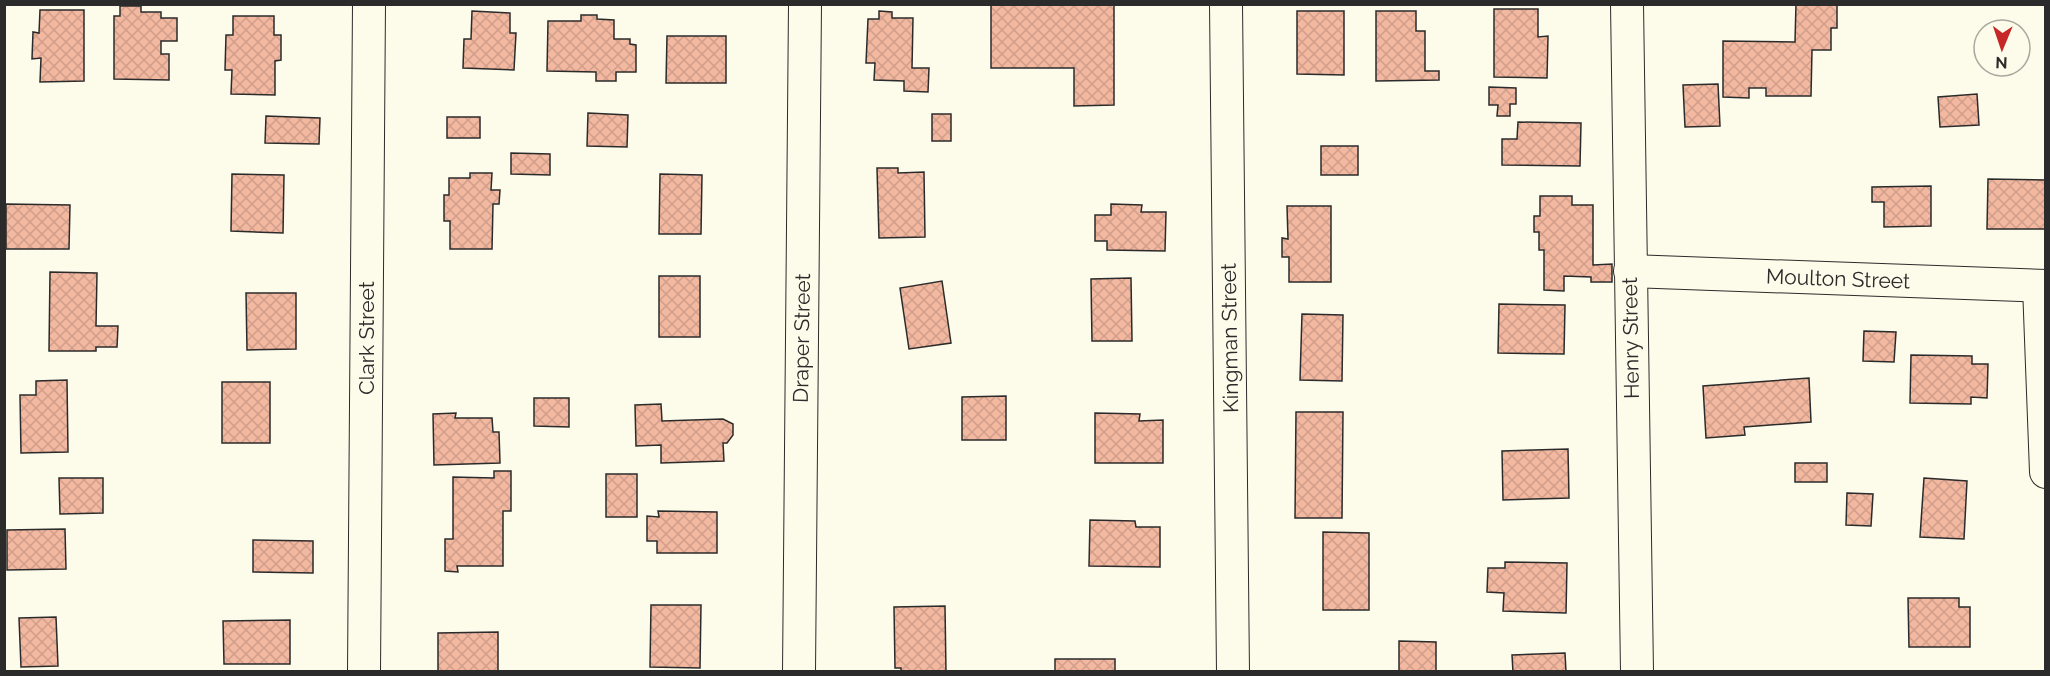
<svg xmlns="http://www.w3.org/2000/svg" width="2050" height="676" viewBox="0 0 2050 676" font-family="Raleway,sans-serif">
	<style>
		.building { fill: url(#building-cross-hatch); stroke: #2b2b2b; stroke-width: 1.5 }
		.lines { fill: none; stroke-linecap: round; stroke-linejoin: round }
		.minor-casing { stroke: #2b2b2b; stroke-width: 34 }
		.minor { stroke: #fdfbea; stroke-width: 32 }
		.labels { text-anchor: middle; stroke-width: 4.5; stroke-linejoin: round; paint-order: stroke }
		.street-label { font-size: 21px; fill: #2b2b2b; stroke: #fdfbea }
	</style>
	<defs>
		<pattern id="building-cross-hatch" width="8" height="8" patternUnits="userSpaceOnUse" patternTransform="scale(1.5)"><rect width="8" height="8" fill="#f2b8a0"/><path d="M0 0l8 8M0 8l8-8" fill="none" stroke="#d09e8a"/></pattern>
	</defs>
	<rect width="100%" height="100%" fill="#fdfbea"/>
	<g class="building">
		<path d="M 991,4 L 1114,4 L 1114,105 L 1074,106 L 1074,68 L 991,68 Z"/>
		<path d="M 1796,4 L 1837,4 L 1837,28 L 1831,28 L 1831,50 L 1812,50 L 1811,96 L 1766,96 L 1766,88 L 1749,88 L 1749,98 L 1723,97 L 1723,41 L 1795,42 Z"/>
		<path d="M 120,6 L 141,6 L 141,12 L 161,12 L 161,18 L 177,18 L 177,41 L 161,41 L 161,54 L 169,54 L 169,80 L 114,79 L 114,16 L 120,16 Z"/>
		<path d="M 1494,9 L 1538,9 L 1538,37 L 1548,36 L 1547,78 L 1494,77 Z"/>
		<path d="M 40,10 L 84,10 L 84,81 L 40,82 L 41,58 L 32,59 L 33,32 L 39,33 Z"/>
		<path d="M 472,11 L 510,13 L 510,33 L 516,33 L 514,70 L 463,68 L 464,39 L 471,39 Z"/>
		<path d="M 879,11 L 892,12 L 892,18 L 913,18 L 912,68 L 929,68 L 928,92 L 904,91 L 904,81 L 874,80 L 875,63 L 866,63 L 868,19 L 879,19 Z"/>
		<path d="M 1297,11 L 1344,11 L 1344,75 L 1297,74 Z"/>
		<path d="M 1376,11 L 1416,11 L 1416,31 L 1425,31 L 1425,71 L 1439,71 L 1439,80 L 1376,81 Z"/>
		<path d="M 581,15 L 597,15 L 597,19 L 614,20 L 614,39 L 630,39 L 630,44 L 636,45 L 636,72 L 616,72 L 616,81 L 596,81 L 596,72 L 547,71 L 548,21 L 581,21 Z"/>
		<path d="M 233,16 L 274,16 L 274,35 L 281,35 L 281,60 L 275,61 L 275,95 L 231,94 L 232,70 L 225,70 L 226,35 L 233,35 Z"/>
		<path d="M 667,36 L 726,36 L 726,83 L 666,83 Z"/>
		<path d="M 1718,84 L 1720,126 L 1685,127 L 1683,85 Z"/>
		<path d="M 1489,87 L 1516,88 L 1516,104 L 1510,104 L 1510,116 L 1497,116 L 1498,105 L 1489,105 Z"/>
		<path d="M 1977,94 L 1979,125 L 1940,127 L 1938,97 Z"/>
		<path d="M 588,113 L 628,115 L 627,147 L 587,146 Z"/>
		<rect x="932" y="114" width="19" height="27"/>
		<path d="M 266,116 L 320,118 L 319,144 L 265,143 Z"/>
		<rect x="447" y="117" width="33" height="21"/>
		<path d="M 1518,122 L 1581,123 L 1580,166 L 1502,165 L 1502,139 L 1517,139 Z"/>
		<rect x="1321" y="146" width="37" height="29"/>
		<path d="M 511,153 L 550,154 L 550,175 L 511,174 Z"/>
		<path d="M 877,168 L 898,168 L 898,173 L 924,172 L 925,237 L 879,238 Z"/>
		<path d="M 470,173 L 492,173 L 491,190 L 500,190 L 499,204 L 493,204 L 492,249 L 450,249 L 450,221 L 444,221 L 444,195 L 449,195 L 449,178 L 470,178 Z"/>
		<path d="M 232,174 L 284,175 L 283,233 L 231,231 Z"/>
		<path d="M 660,174 L 702,175 L 701,234 L 659,234 Z"/>
		<path d="M 1988,179 L 2046,180 L 2046,229 L 1987,229 Z"/>
		<path d="M 1931,186 L 1931,226 L 1884,227 L 1884,202 L 1872,202 L 1872,187 Z"/>
		<path d="M 1540,196 L 1572,196 L 1572,205 L 1593,205 L 1593,265 L 1612,264 L 1612,282 L 1591,282 L 1591,277 L 1564,276 L 1564,291 L 1544,290 L 1544,250 L 1539,250 L 1539,232 L 1534,232 L 1534,216 L 1540,216 Z"/>
		<path d="M 6,204 L 70,205 L 69,249 L 6,249 Z"/>
		<path d="M 1111,204 L 1142,205 L 1141,212 L 1166,212 L 1165,251 L 1107,250 L 1107,241 L 1095,241 L 1095,215 L 1111,215 Z"/>
		<path d="M 1287,206 L 1331,206 L 1331,282 L 1289,282 L 1289,257 L 1282,257 L 1282,238 L 1288,239 Z"/>
		<path d="M 50,272 L 97,273 L 96,326 L 118,326 L 117,347 L 96,347 L 96,351 L 49,351 Z"/>
		<rect x="659" y="276" width="41" height="61"/>
		<path d="M 1131,278 L 1132,341 L 1092,341 L 1091,279 Z"/>
		<path d="M 942,281 L 951,343 L 909,349 L 900,288 Z"/>
		<path d="M 246,293 L 296,293 L 296,349 L 247,350 Z"/>
		<path d="M 1499,304 L 1565,305 L 1564,354 L 1498,353 Z"/>
		<path d="M 1302,314 L 1343,315 L 1342,381 L 1300,380 Z"/>
		<path d="M 1864,331 L 1896,332 L 1894,362 L 1863,361 Z"/>
		<path d="M 1911,355 L 1972,356 L 1972,364 L 1988,364 L 1987,398 L 1971,397 L 1971,404 L 1910,403 Z"/>
		<path d="M 1809,378 L 1811,422 L 1744,427 L 1745,435 L 1706,438 L 1703,386 Z"/>
		<path d="M 67,380 L 68,452 L 21,453 L 20,395 L 36,395 L 36,381 Z"/>
		<rect x="222" y="382" width="48" height="61"/>
		<path d="M 1006,396 L 1006,440 L 962,440 L 962,397 Z"/>
		<path d="M 534,398 L 569,398 L 569,427 L 534,426 Z"/>
		<path d="M 661,404 L 662,421 L 723,419 L 733,424 L 733,435 L 727,443 L 723,443 L 724,461 L 661,463 L 661,445 L 636,446 L 635,405 Z"/>
		<path d="M 1296,412 L 1343,412 L 1342,518 L 1295,518 Z"/>
		<path d="M 456,413 L 455,418 L 492,418 L 493,432 L 499,432 L 500,463 L 434,465 L 433,414 Z"/>
		<path d="M 1095,413 L 1140,414 L 1139,421 L 1163,420 L 1163,463 L 1095,463 Z"/>
		<path d="M 1568,449 L 1569,498 L 1503,500 L 1502,451 Z"/>
		<rect x="1795" y="463" width="32" height="19"/>
		<path d="M 494,471 L 511,471 L 511,511 L 503,511 L 503,566 L 457,566 L 458,572 L 445,571 L 445,539 L 453,539 L 453,477 L 494,478 Z"/>
		<rect x="606" y="474" width="31" height="43"/>
		<path d="M 59,478 L 103,478 L 103,513 L 60,514 Z"/>
		<path d="M 1924,478 L 1967,481 L 1964,539 L 1920,537 Z"/>
		<path d="M 1847,493 L 1873,494 L 1871,526 L 1846,525 Z"/>
		<path d="M 658,511 L 717,512 L 717,553 L 657,553 L 657,541 L 647,541 L 647,516 L 659,517 Z"/>
		<path d="M 1090,520 L 1135,521 L 1136,527 L 1160,527 L 1160,567 L 1089,566 Z"/>
		<path d="M 65,529 L 66,569 L 7,570 L 7,530 Z"/>
		<path d="M 1323,532 L 1369,533 L 1369,610 L 1323,610 Z"/>
		<path d="M 253,540 L 313,541 L 313,573 L 253,572 Z"/>
		<path d="M 1505,562 L 1567,563 L 1566,613 L 1503,611 L 1504,593 L 1487,592 L 1488,568 L 1505,568 Z"/>
		<path d="M 1908,598 L 1959,598 L 1959,607 L 1970,607 L 1970,647 L 1909,647 Z"/>
		<path d="M 651,605 L 701,605 L 700,668 L 650,667 Z"/>
		<path d="M 945,606 L 946,672 L 901,672 L 901,668 L 895,668 L 894,607 Z"/>
		<path d="M 56,617 L 58,666 L 21,667 L 19,618 Z"/>
		<path d="M 290,620 L 290,664 L 224,664 L 223,621 Z"/>
		<path d="M 498,632 L 498,672 L 438,672 L 438,633 Z"/>
		<path d="M 1399,641 L 1436,642 L 1436,672 L 1399,672 Z"/>
		<path d="M 1565,653 L 1566,672 L 1513,672 L 1512,655 Z"/>
		<rect x="1055" y="659" width="60" height="13"/>
	</g>
	<g class="lines">
		<defs>
			<g id="minor">
				<path d="M 1226,4 L 1233,672"/>
				<path d="M 1627,4 L 1637,672"/>
				<path d="M 1630,271 L 2046,286"/>
				<path d="M 2039,286 L 2046,472"/>
				<path d="M 364,672 L 369,4"/>
				<path d="M 799,672 L 805,4"/>
			</g>
		</defs>
		<use href="#minor" class="minor-casing"/>
		<use href="#minor" class="minor"/>
	</g>
	<g class="labels">
		<g class="street-label">
			<text transform="translate(1838 279) rotate(2)" y="7">Moulton Street</text>
			<text transform="translate(367 338) rotate(-90)" y="7">Clark Street</text>
			<text transform="translate(802 338) rotate(-89)" y="7">Draper Street</text>
			<text transform="translate(1230 338) rotate(-91)" y="7">Kingman Street</text>
			<text transform="translate(1631 338) rotate(-91)" y="7">Henry Street</text>
		</g>
	</g>
	<rect width="2050" height="676" fill="none" stroke="#2b2b2b" stroke-width="12"/>
	<g transform="translate(2002 48) rotate(182)"><circle r="28" fill="#fdfbea" stroke="#a9a89e" stroke-width="1.5"/>
	<path d="M0-4.5L10 22L0 15L-10 22Z" fill="#c62828"/>
	<text y="-9" font-size="16" font-weight="bold" text-anchor="middle" fill="#2b2b2b">N</text>
	</g>
</svg>
